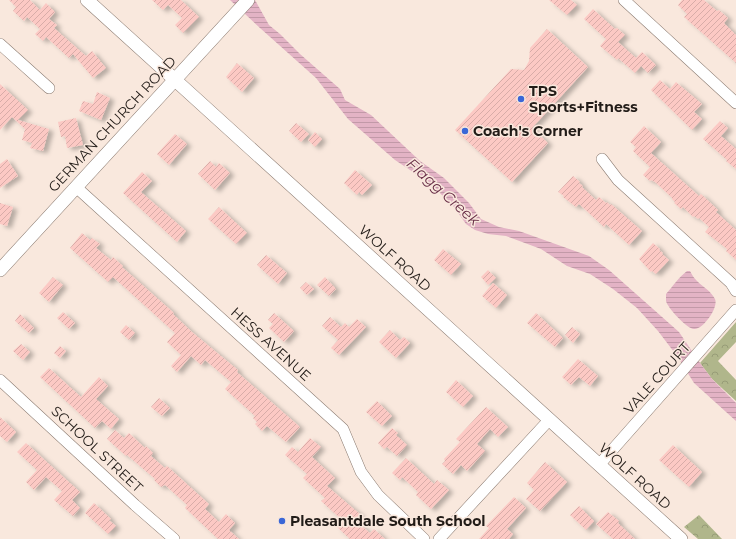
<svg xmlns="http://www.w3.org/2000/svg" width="736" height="539" viewBox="0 0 736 539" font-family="Montserrat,sans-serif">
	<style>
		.forest { fill: url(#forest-crowns) }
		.water { fill: url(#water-rules) }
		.building { fill: url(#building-hatch); filter: url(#shadow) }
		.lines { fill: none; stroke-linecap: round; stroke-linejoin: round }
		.minor-casing { stroke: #8b7b71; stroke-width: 12 }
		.tertiary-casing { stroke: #8b7b71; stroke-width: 14 }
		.minor { stroke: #fff; stroke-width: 11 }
		.tertiary { stroke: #fff; stroke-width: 13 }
		.poi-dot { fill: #3b67d7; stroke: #f9e8dd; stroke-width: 1.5 }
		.labels { text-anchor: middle; stroke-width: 3; stroke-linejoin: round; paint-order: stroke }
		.poi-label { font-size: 14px; font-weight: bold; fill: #221c18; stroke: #f9e8dd; text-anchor: start }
		.street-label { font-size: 14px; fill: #221c18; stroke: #f9e8dd }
		.water-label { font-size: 15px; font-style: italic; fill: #682e47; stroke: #f9e8dd }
	</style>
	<defs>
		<pattern id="forest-crowns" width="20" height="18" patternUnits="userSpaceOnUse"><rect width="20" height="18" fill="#b0b68b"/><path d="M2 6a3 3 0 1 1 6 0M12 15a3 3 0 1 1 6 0" fill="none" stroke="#979c77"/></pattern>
		<pattern id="water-rules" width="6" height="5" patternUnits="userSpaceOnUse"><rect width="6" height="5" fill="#e3b3c5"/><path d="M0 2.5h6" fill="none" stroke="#c299a8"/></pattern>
		<pattern id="building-hatch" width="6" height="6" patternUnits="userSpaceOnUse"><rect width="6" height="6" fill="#fcc9c4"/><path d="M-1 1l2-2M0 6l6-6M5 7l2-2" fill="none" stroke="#d8aca8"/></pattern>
		<filter id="shadow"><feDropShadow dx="4.5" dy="2.5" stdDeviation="2" flood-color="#0004"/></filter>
	</defs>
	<rect width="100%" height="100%" fill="#f9e8dd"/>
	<g class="forest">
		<path d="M 736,322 L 736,342 L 718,361 L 736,380 L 736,401 L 712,379 L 700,363 Z"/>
		<path d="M 699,515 L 722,539 L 698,539 L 684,527 Z"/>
	</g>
	<g class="water">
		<path d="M 230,0 L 255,0 L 269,25 L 280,34 L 300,54 L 340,89 L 345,100 L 371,115 L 420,161 L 444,178 L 469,203 L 481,219 L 499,227 L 519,231 L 589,256 L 609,270 L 679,332 L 700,363 L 712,379 L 736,403 L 736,421 L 694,383 L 677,356 L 658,331 L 637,308 L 613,289 L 590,274 L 567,266 L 541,249 L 506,236 L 488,234 L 475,230 L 466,224 L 451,203 L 425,180 L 395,160 L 348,119 L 316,78 L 260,28 Z"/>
		<path d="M 687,271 L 690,271 C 692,275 694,278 697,281 C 703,287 711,291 715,299 C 719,307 703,330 694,329 C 687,329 667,307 666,301 C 666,299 666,297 666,294 C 673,286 679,277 687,271 Z"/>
	</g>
	<g class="building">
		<path d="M 9,0 L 30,0 L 40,10 L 46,3 L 55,12 L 49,19 L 57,25 L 54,28 L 86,56 L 92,51 L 106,68 L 93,78 L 73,54 L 69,58 L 46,37 L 43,41 L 35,34 L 40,29 L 27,17 L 24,21 L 13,11 L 16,7 Z"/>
		<path d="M 152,0 L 181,0 L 199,17 L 183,33 L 175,25 L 182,18 L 168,5 L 163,10 Z"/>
		<path d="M 549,0 L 571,0 L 577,5 L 567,15 Z"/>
		<path d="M 682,0 L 704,0 L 717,11 L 719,10 L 728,18 L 724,23 L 736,35 L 736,63 L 684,17 L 687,14 L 678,5 Z"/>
		<path d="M 593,9 L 615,29 L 617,28 L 625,35 L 618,42 L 636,58 L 642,52 L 656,65 L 648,73 L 641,66 L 635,73 L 618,58 L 617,60 L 600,46 L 606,39 L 584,19 Z"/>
		<path d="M 547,29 L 588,67 L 532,128 L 548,143 L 512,182 L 455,130 L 511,69 L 524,70 L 529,61 L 530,48 Z"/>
		<path d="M 237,63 L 254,78 L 242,92 L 226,77 Z"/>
		<path d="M 660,80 L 670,89 L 676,82 L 702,104 L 694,112 L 702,119 L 692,130 L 651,90 Z"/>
		<path d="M 0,84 L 28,110 L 18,120 L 49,129 L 43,151 L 30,148 L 32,143 L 22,140 L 25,129 L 12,117 L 0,130 Z"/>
		<path d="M 97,92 L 110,98 L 101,120 L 79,111 L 83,101 L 93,104 Z"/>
		<path d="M 76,118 L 83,145 L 67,148 L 65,136 L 61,137 L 58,122 Z"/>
		<path d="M 720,121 L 728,128 L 721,136 L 736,149 L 736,169 L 726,161 L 727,160 L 703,139 Z"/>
		<path d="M 296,123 L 309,134 L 301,142 L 289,131 Z"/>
		<path d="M 644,126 L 661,142 L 651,153 L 699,196 L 701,194 L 718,210 L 716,212 L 736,230 L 736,260 L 726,251 L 727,249 L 705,232 L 709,227 L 699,218 L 698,219 L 694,216 L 693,217 L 683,207 L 681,209 L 674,203 L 675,202 L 672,199 L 672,198 L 655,182 L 651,180 L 650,181 L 643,175 L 650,167 L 633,151 L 636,147 L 630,142 Z"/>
		<path d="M 315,132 L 322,139 L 315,147 L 308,140 Z"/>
		<path d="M 175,134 L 187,144 L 169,165 L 157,154 Z"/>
		<path d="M 7,159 L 18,176 L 0,188 L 0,164 Z"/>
		<path d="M 210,161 L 216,167 L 219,163 L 230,173 L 215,190 L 198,174 Z"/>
		<path d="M 355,170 L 372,185 L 362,195 L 359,192 L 357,195 L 344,183 Z"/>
		<path d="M 142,172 L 152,181 L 141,192 L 186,231 L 177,242 L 123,193 Z"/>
		<path d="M 573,176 L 580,182 L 579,183 L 583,186 L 582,187 L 596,200 L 599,197 L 606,203 L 607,202 L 610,205 L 611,204 L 642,231 L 629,245 L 606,224 L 604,227 L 579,204 L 576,207 L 563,197 L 564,196 L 558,192 Z"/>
		<path d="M 0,203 L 13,207 L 7,226 L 0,224 Z"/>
		<path d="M 219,207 L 247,233 L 236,244 L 208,219 Z"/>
		<path d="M 82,233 L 90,240 L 92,238 L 100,244 L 96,248 L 111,260 L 113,257 L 123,266 L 122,267 L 174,313 L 173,314 L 192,332 L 238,370 L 237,372 L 300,427 L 286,442 L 267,426 L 262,431 L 255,424 L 257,422 L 253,418 L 255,416 L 225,389 L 231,382 L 205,360 L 201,365 L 191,356 L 177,372 L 171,366 L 181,355 L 167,342 L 175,333 L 113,277 L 108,282 L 70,248 Z"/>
		<path d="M 653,243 L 660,249 L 659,250 L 663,253 L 662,254 L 669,260 L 656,274 L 652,271 L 651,272 L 639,259 Z"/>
		<path d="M 443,249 L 461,264 L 451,275 L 434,260 Z"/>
		<path d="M 266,255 L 287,273 L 278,284 L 257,265 Z"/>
		<path d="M 488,270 L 496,278 L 488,285 L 481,277 Z"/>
		<path d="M 53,277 L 63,285 L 49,302 L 39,293 Z"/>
		<path d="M 325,277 L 336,289 L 329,296 L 317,285 Z"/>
		<path d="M 306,282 L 314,289 L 307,295 L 300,288 Z"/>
		<path d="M 493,283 L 507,295 L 496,308 L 482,296 Z"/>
		<path d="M 63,312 L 75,323 L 69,329 L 57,318 Z"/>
		<path d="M 274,313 L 294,331 L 284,342 L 269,328 L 273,324 L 268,320 Z"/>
		<path d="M 536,313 L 563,338 L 555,347 L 527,323 Z"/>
		<path d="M 20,314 L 34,328 L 29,333 L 15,321 Z"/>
		<path d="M 330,317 L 341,327 L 345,323 L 349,327 L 357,319 L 366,327 L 339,355 L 331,348 L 338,340 L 322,326 Z"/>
		<path d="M 126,325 L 135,333 L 129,340 L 120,332 Z"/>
		<path d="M 572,327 L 580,334 L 573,343 L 565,335 Z"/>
		<path d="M 390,330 L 400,340 L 404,337 L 410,343 L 396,358 L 379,342 Z"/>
		<path d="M 21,344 L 30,352 L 23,360 L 13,351 Z"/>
		<path d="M 60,346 L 66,351 L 60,358 L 54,353 Z"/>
		<path d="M 578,359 L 598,376 L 590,386 L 579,377 L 571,385 L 562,377 Z"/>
		<path d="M 49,368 L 81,397 L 99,377 L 108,386 L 96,399 L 119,419 L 111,429 L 102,421 L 95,428 L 40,377 Z"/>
		<path d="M 456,380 L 473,396 L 463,407 L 446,392 Z"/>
		<path d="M 159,398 L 170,408 L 162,416 L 151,407 Z"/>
		<path d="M 377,401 L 392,416 L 382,426 L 366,412 Z"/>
		<path d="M 486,407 L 508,427 L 498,437 L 490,429 L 477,444 L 485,451 L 467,471 L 461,465 L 453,474 L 442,464 L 445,461 L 444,459 L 460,442 L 456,439 Z"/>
		<path d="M 0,417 L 16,432 L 7,442 L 0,436 Z"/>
		<path d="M 392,428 L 398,433 L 396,435 L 407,445 L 397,456 L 387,447 L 384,449 L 378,443 Z"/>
		<path d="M 115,430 L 124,438 L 129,433 L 145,448 L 146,446 L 153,453 L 151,456 L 165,468 L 167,466 L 209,504 L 205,509 L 219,522 L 226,514 L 235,523 L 229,530 L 239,539 L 218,539 L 185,508 L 187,505 L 165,485 L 161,487 L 154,480 L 155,479 L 127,455 L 126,456 L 107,439 Z"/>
		<path d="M 310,438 L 321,447 L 312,457 L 335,478 L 327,486 L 361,515 L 356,521 L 370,533 L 374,529 L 385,539 L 350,539 L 337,527 L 343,521 L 321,501 L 325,498 L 303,478 L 307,474 L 285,455 L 292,447 L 298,452 Z"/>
		<path d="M 26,443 L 80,492 L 72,500 L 80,508 L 73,516 L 54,500 L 62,491 L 46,477 L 34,490 L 26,482 L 37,470 L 17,452 Z"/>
		<path d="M 673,445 L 702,472 L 689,487 L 659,460 Z"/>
		<path d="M 406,458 L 434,484 L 437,480 L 449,490 L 431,509 L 416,495 L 418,492 L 402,477 L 400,480 L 392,473 Z"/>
		<path d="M 545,462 L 567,482 L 540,511 L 526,499 L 534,490 L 527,483 Z"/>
		<path d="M 514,497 L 526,508 L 507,529 L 513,534 L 509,539 L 479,539 L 489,528 L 486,526 Z"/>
		<path d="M 94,503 L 111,519 L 109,520 L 116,526 L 108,534 L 85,513 Z"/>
		<path d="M 579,506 L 594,521 L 586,530 L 570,515 Z"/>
		<path d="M 608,512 L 619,521 L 618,523 L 635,539 L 613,539 L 596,524 Z"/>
	</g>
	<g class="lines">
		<defs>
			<g id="minor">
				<path d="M 624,0 L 736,103"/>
				<path d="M 0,44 L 49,88"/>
				<path d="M 602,159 L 618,180 L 731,283 L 736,291"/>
				<path d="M 76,187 L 343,429 L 361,472 L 378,495 L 424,539"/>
				<path d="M 0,380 L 135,505 L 174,539"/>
				<path d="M 599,465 L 736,310"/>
				<path d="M 439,539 L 549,420"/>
			</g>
			<g id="tertiary">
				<path d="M 87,0 L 681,539"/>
				<path d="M 0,270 L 248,0"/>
			</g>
		</defs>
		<use href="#minor" class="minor-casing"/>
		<use href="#tertiary" class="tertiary-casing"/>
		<use href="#minor" class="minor"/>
		<use href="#tertiary" class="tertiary"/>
	</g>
	<g class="poi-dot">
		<circle cx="521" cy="99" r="4"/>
		<circle cx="465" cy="131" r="4"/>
		<circle cx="282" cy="521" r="4"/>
	</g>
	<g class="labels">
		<g class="poi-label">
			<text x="529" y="96">TPS<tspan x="529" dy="16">Sports+Fitness</tspan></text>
			<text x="473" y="136">Coach's Corner</text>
			<text x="290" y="526">Pleasantdale South School</text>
		</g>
		<g class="street-label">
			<text transform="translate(112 124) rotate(-47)" y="5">GERMAN CHURCH ROAD</text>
			<text transform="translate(395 258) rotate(42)" y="5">WOLF ROAD</text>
			<text transform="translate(271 344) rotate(42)" y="5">HESS AVENUE</text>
			<text transform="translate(657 378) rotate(-48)" y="5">VALE COURT</text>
			<text transform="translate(97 449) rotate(43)" y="5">SCHOOL STREET</text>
			<text transform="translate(635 476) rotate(42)" y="5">WOLF ROAD</text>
		</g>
		<g class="water-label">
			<text transform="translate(443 192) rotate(42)" y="5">Flagg Creek</text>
		</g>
	</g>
</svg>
